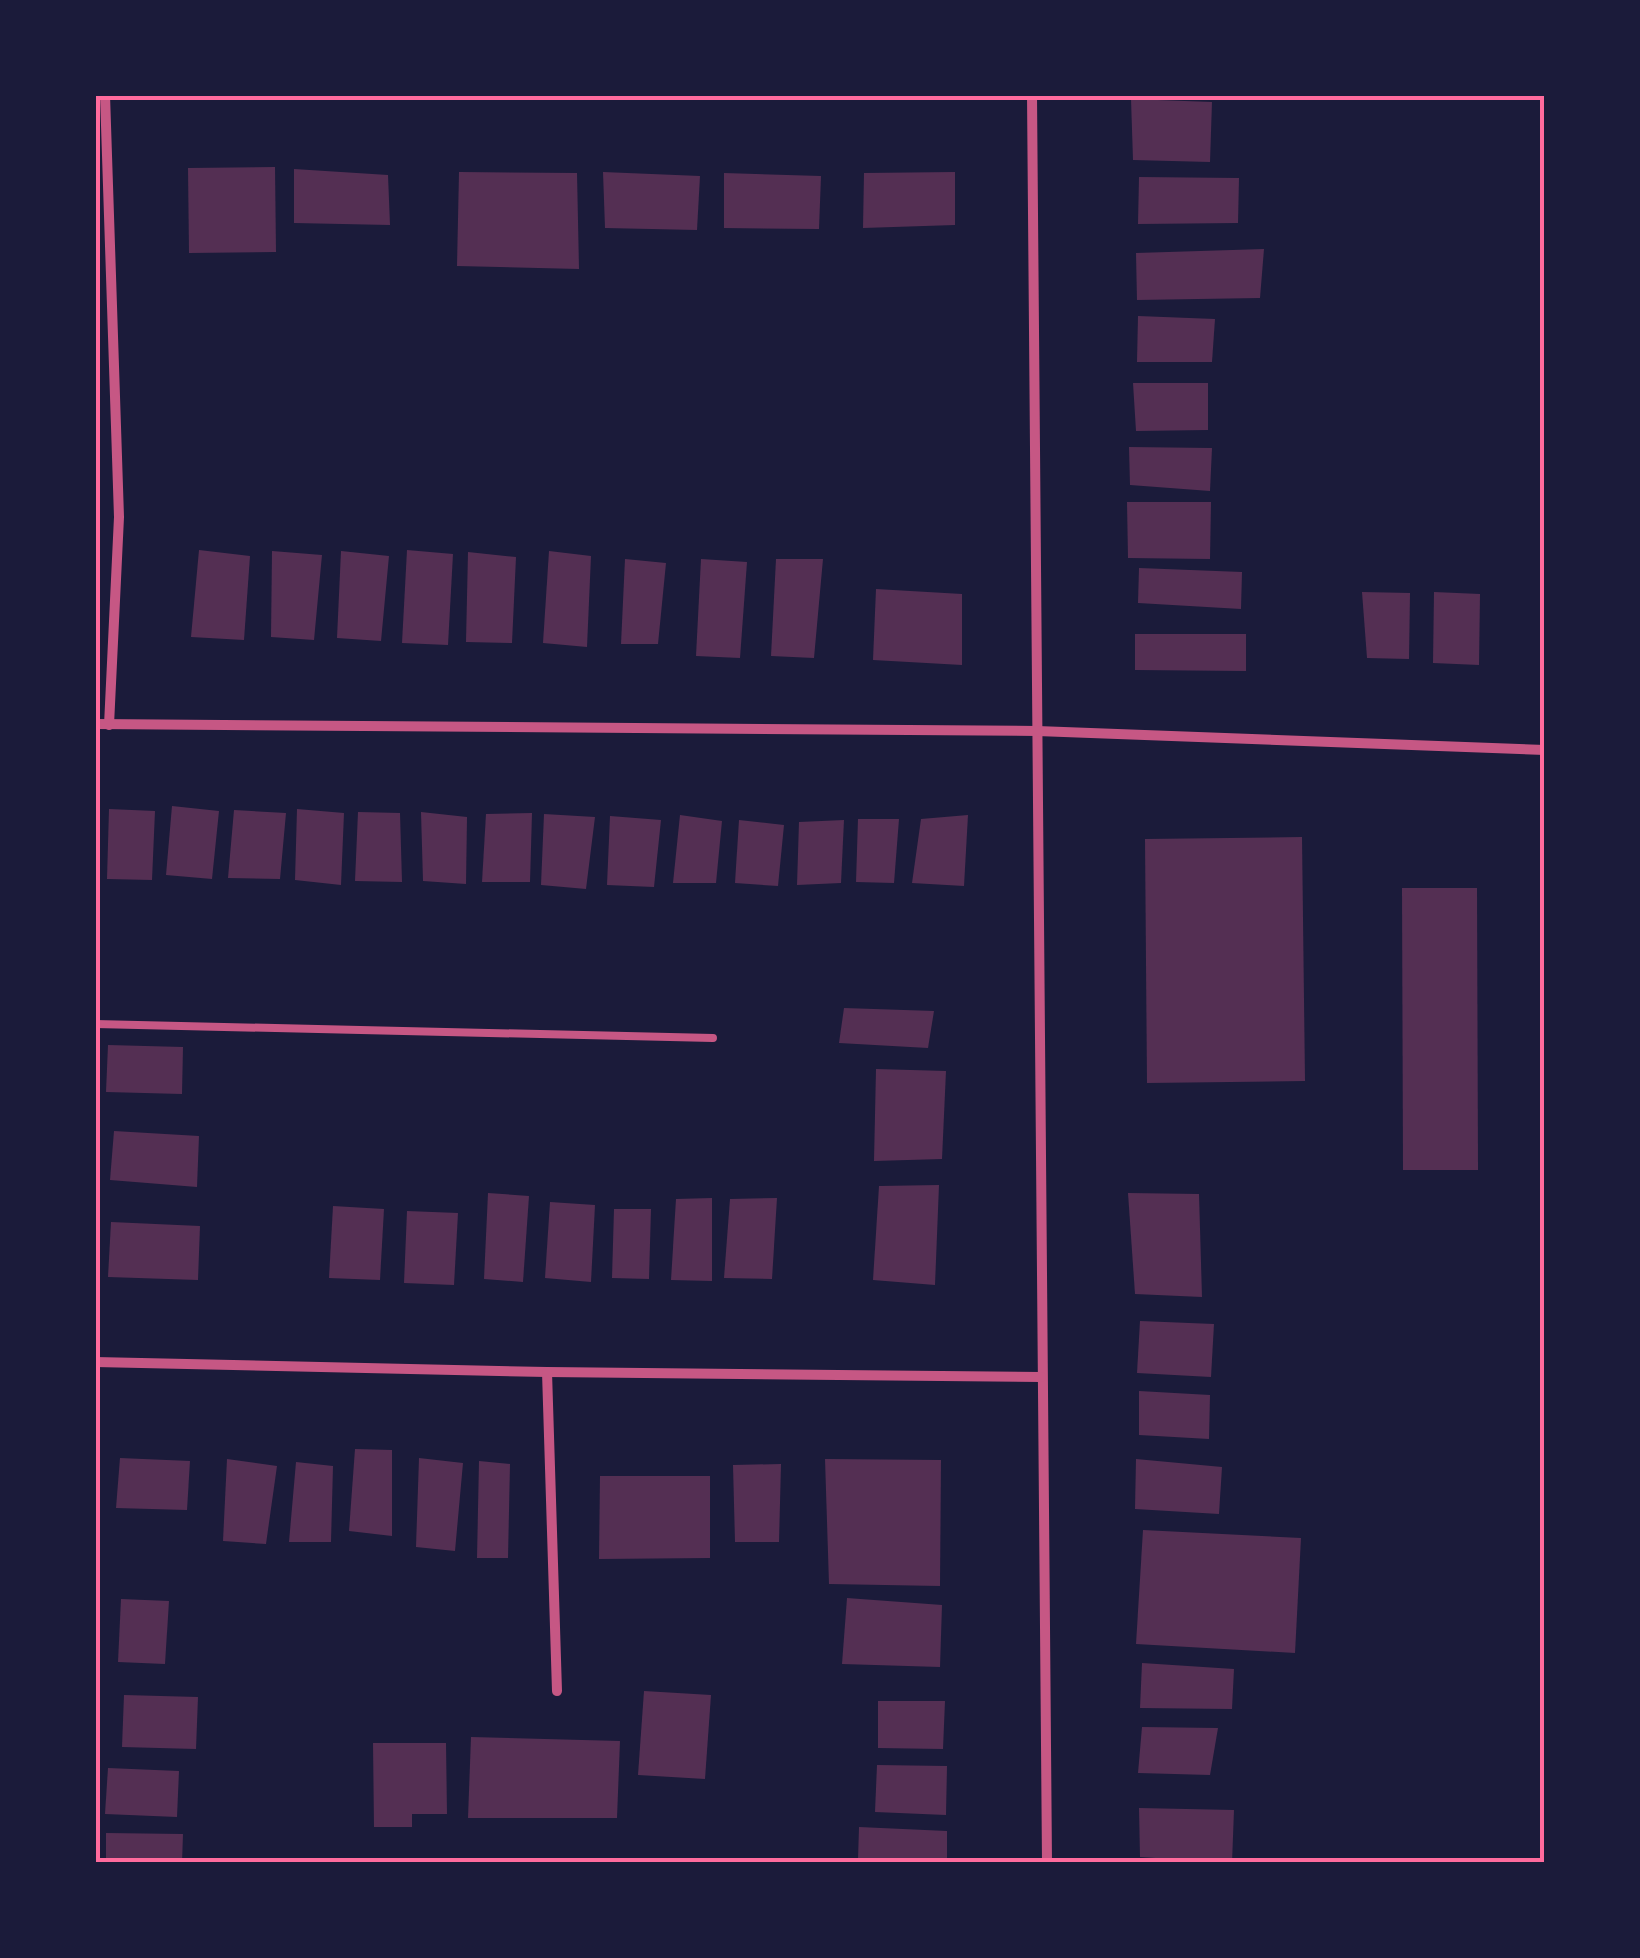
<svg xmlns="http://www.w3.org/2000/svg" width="1640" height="1958" viewBox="0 0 1640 1958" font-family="'Sofia Sans Condensed',sans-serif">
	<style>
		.building { fill: #542f53 }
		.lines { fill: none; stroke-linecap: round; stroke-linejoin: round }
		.service { stroke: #c65784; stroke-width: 8 }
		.minor { stroke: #c65784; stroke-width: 10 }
		.neatline { fill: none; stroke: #ff6b9d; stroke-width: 4 }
	</style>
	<rect width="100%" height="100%" fill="#1b1b3a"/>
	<g class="building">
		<path d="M 1131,99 L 1212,102 L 1210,162 L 1133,160 Z"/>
		<path d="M 275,167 L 276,252 L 189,253 L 188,168 Z"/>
		<path d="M 294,169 L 388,175 L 390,225 L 294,223 Z"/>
		<path d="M 459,172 L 577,173 L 579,269 L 457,266 Z"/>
		<path d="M 603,172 L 700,176 L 697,230 L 605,228 Z"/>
		<path d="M 955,172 L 955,225 L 863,228 L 864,173 Z"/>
		<path d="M 724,173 L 821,176 L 819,229 L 724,228 Z"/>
		<path d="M 1139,177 L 1239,178 L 1238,223 L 1138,224 Z"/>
		<path d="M 1264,249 L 1260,298 L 1137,300 L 1136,253 Z"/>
		<path d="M 1138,316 L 1215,319 L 1212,362 L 1137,362 Z"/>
		<path d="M 1133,383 L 1208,383 L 1208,430 L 1136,431 Z"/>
		<path d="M 1129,447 L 1212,448 L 1210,491 L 1130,485 Z"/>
		<path d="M 1127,502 L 1211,502 L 1210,559 L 1128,558 Z"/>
		<path d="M 199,550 L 250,556 L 244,640 L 191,637 Z"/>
		<path d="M 407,550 L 453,554 L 448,645 L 402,643 Z"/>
		<path d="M 272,551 L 322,555 L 314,640 L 271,637 Z"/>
		<path d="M 341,551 L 389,556 L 381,641 L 337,638 Z"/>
		<path d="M 549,551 L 591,556 L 587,647 L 543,643 Z"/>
		<path d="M 468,552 L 516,557 L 512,643 L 466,642 Z"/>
		<path d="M 625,559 L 666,563 L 658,644 L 621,644 Z"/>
		<path d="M 701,559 L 747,562 L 740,658 L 696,656 Z"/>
		<path d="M 776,559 L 823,559 L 814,658 L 771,656 Z"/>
		<path d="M 1139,568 L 1242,572 L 1241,609 L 1138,603 Z"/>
		<path d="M 876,589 L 962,594 L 962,665 L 873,660 Z"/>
		<path d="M 1362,592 L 1410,593 L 1409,659 L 1367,658 Z"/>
		<path d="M 1434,592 L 1480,594 L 1479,665 L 1433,663 Z"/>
		<path d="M 1135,634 L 1246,634 L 1246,671 L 1135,670 Z"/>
		<path d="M 172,806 L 219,811 L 212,879 L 166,875 Z"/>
		<path d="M 109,809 L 155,811 L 152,880 L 107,879 Z"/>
		<path d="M 297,809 L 344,813 L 341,885 L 295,880 Z"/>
		<path d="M 234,810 L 286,813 L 280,879 L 228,878 Z"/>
		<path d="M 358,812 L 400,813 L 402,882 L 355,881 Z"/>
		<path d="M 421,812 L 467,817 L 466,884 L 423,881 Z"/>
		<path d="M 532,813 L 530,882 L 482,882 L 486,814 Z"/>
		<path d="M 544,814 L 595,817 L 586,889 L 541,885 Z"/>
		<path d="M 680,815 L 722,821 L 716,883 L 673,883 Z"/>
		<path d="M 968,815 L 964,886 L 912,883 L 921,819 Z"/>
		<path d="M 610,816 L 661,820 L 654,887 L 607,885 Z"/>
		<path d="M 858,819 L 899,819 L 894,883 L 856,882 Z"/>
		<path d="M 739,820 L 784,825 L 778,886 L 735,883 Z"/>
		<path d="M 844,820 L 841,883 L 797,885 L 799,822 Z"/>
		<path d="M 1302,837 L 1305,1081 L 1147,1083 L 1145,839 Z"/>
		<path d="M 1402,888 L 1477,888 L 1478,1170 L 1403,1170 Z"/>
		<path d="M 844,1008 L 934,1011 L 928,1048 L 839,1043 Z"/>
		<path d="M 108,1045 L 183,1047 L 182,1094 L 106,1092 Z"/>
		<path d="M 876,1069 L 946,1071 L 942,1159 L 874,1161 Z"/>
		<path d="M 114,1131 L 199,1136 L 197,1187 L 110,1180 Z"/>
		<path d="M 939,1185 L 935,1285 L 873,1280 L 879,1186 Z"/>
		<path d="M 488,1193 L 529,1196 L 523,1282 L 484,1279 Z"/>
		<path d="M 1128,1193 L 1199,1194 L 1202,1297 L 1135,1294 Z"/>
		<path d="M 712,1198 L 712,1281 L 671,1280 L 676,1199 Z"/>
		<path d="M 777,1198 L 772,1279 L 724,1278 L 730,1199 Z"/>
		<path d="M 550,1202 L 595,1205 L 591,1282 L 545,1278 Z"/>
		<path d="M 333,1206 L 384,1209 L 380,1280 L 329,1278 Z"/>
		<path d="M 614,1209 L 651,1209 L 649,1279 L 612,1278 Z"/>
		<path d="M 407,1211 L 458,1213 L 454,1285 L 404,1283 Z"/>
		<path d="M 111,1222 L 200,1226 L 198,1280 L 108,1277 Z"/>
		<path d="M 1140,1321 L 1214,1324 L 1211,1377 L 1137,1373 Z"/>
		<path d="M 1139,1391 L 1210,1395 L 1209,1439 L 1139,1435 Z"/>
		<path d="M 355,1449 L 392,1450 L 392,1536 L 349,1531 Z"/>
		<path d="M 120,1458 L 190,1461 L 187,1510 L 116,1508 Z"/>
		<path d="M 419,1458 L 463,1463 L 455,1551 L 416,1547 Z"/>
		<path d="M 227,1459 L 277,1466 L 266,1544 L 223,1541 Z"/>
		<path d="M 825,1459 L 941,1460 L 940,1586 L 829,1584 Z"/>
		<path d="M 1136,1459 L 1222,1467 L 1219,1514 L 1135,1509 Z"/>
		<path d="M 479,1461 L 510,1464 L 508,1558 L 477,1558 Z"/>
		<path d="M 296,1462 L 333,1466 L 331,1542 L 289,1542 Z"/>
		<path d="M 781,1464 L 779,1542 L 735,1542 L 733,1465 Z"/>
		<path d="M 600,1476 L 710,1476 L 710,1558 L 599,1559 Z"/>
		<path d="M 1143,1530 L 1301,1538 L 1295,1653 L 1136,1644 Z"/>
		<path d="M 847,1598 L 942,1605 L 940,1667 L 842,1664 Z"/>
		<path d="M 121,1599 L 169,1601 L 165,1664 L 118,1662 Z"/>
		<path d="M 1142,1663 L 1234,1669 L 1232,1709 L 1140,1708 Z"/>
		<path d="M 644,1691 L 711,1695 L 705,1779 L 638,1775 Z"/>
		<path d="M 124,1695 L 198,1697 L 196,1749 L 122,1747 Z"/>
		<path d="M 878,1701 L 945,1701 L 943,1749 L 878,1748 Z"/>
		<path d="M 1142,1727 L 1218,1728 L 1210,1775 L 1138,1773 Z"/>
		<path d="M 471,1737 L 620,1741 L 617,1818 L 468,1818 Z"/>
		<path d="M 373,1743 L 446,1743 L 447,1814 L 412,1814 L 412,1827 L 374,1827 Z"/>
		<path d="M 877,1765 L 947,1766 L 946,1815 L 875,1812 Z"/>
		<path d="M 108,1768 L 179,1771 L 177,1817 L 105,1814 Z"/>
		<path d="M 1139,1808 L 1234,1810 L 1232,1863 L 1140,1857 Z"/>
		<path d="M 859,1827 L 947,1831 L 947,1859 L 858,1859 Z"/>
		<path d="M 106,1833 L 183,1834 L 182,1863 L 106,1863 Z"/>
	</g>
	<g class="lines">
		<path class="service" d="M 95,1024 L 713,1038"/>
		<g class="minor">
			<path d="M 105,95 L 119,517 L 109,725"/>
			<path d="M 1032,95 L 1047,1863"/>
			<path d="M 95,724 L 1037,731 L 1545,750"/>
			<path d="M 95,1362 L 547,1372 L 1041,1377"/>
			<path d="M 547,1372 L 557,1691"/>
		</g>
	</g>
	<rect width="1640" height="1958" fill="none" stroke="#1b1b3a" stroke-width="195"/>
	<rect x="98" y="98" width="1444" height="1762" class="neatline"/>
</svg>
